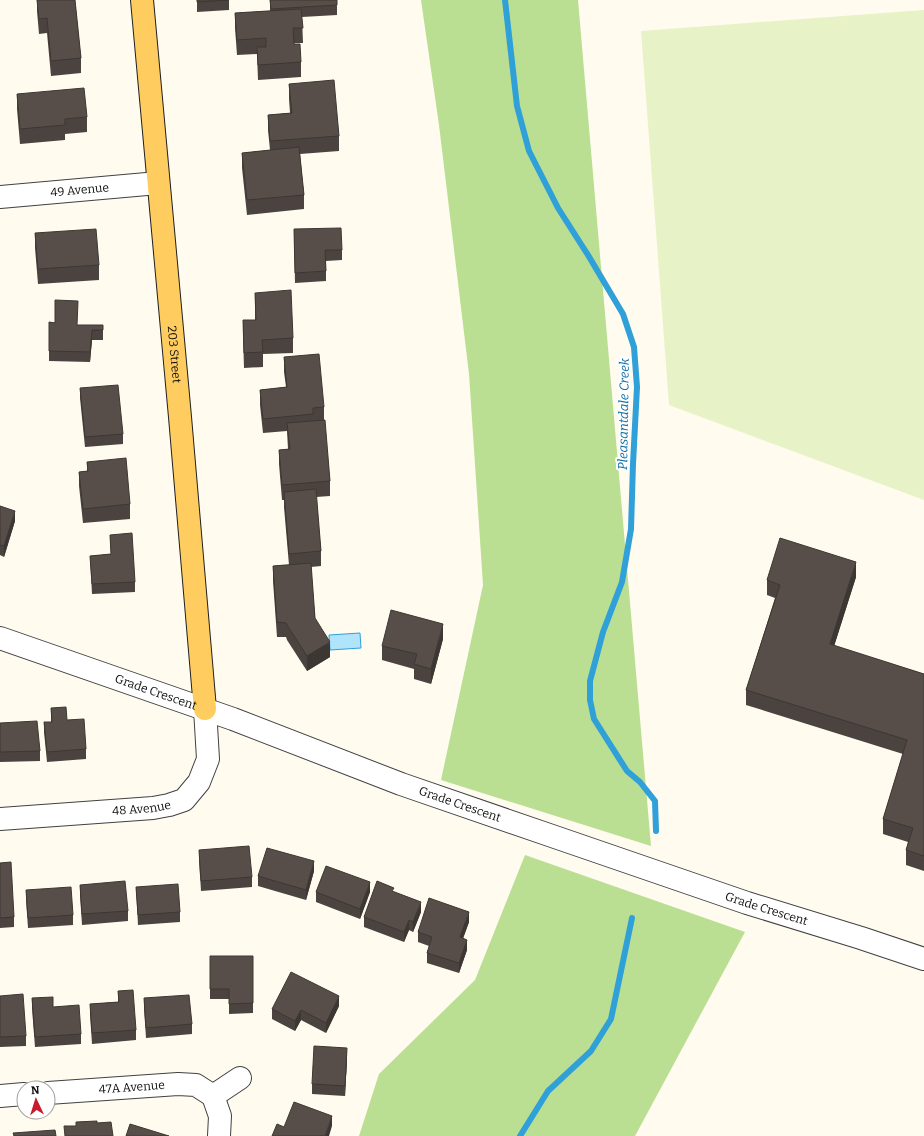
<svg xmlns="http://www.w3.org/2000/svg" width="924" height="1136" viewBox="0 0 924 1136" font-family="Bitter,serif">
	<style>
		.forest { fill: #badf93 }
		.pitch { fill: #e7f3c7 }
		.water { fill: #afe4fb; stroke: #30a0d8 }
		.lines { fill: none; stroke-linecap: round; stroke-linejoin: round }
		.stream { stroke: #30a0d8; stroke-width: 6 }
		.minor-casing { stroke: #414141; stroke-width: 24 }
		.major-casing { stroke: #1f1f1f; stroke-width: 24 }
		.minor { stroke: #fff; stroke-width: 22 }
		.major { stroke: #ffcd5f; stroke-width: 22 }
		.wall { fill: #4b433f }
		.shaded-wall { fill: #3d3733 }
		.building { fill: #574e49; stroke: #3d3733 }
		.labels { text-anchor: middle; stroke-width: 4; stroke-linejoin: round; paint-order: stroke }
		.street-label { font-size: 12px; fill: #0e0e0e; stroke: #fff }
		.water-label { font-size: 13px; font-style: italic; fill: #0d70aa; stroke: #fff }
	</style>
	<rect width="100%" height="100%" fill="#fffbef"/>
	<g class="forest">
		<path d="M 421,0 L 578,0 L 651,846 L 441,780 L 483,585 L 469,374 L 439,125 Z"/>
		<path d="M 525,855 L 745,932 L 635,1136 L 359,1136 L 379,1074 L 475,980 Z"/>
	</g>
	<path class="pitch" d="M 924,10 L 924,500 L 669,405 L 641,31 Z"/>
	<path class="water" d="M 360,633 L 361,648 L 330,650 L 329,635 Z"/>
	<g class="lines">
		<g class="stream">
			<path d="M 505,0 L 517,106 L 529,151 L 558,208 L 588,255 L 623,314 L 634,347 L 637,387 L 633,464 L 631,529 L 622,582 L 603,632 L 590,681 L 590,700 L 594,719 L 627,771 L 640,782 L 655,801 L 656,831"/>
			<path d="M 520,1136 L 548,1091 L 591,1051 L 611,1019 L 632,918"/>
		</g>
		<defs>
			<g id="minor">
				<path id="s1" d="M 0,197 L 158,183"/>
				<path id="s2" d="M 0,638 L 233,719 L 401,784 L 555,837 L 747,903 L 861,938 L 924,959"/>
				<path id="s3" d="M 0,819 L 153,808 L 169,805 L 184,800 L 199,782 L 208,759 L 205,709"/>
				<path id="s4" d="M 48,1093 L 178,1084 L 196,1085 L 213,1096"/>
				<path d="M 0,1096 L 24,1094"/>
				<path d="M 213,1096 L 220,1116 L 219,1136"/>
				<path d="M 213,1096 L 240,1078"/>
			</g>
			<g id="major">
				<path id="s5" d="M 142,0 L 180,417 L 205,709"/>
			</g>
		</defs>
		<use href="#minor" class="minor-casing"/>
		<use href="#major" class="major-casing"/>
		<use href="#minor" class="minor"/>
		<use href="#major" class="major"/>
	</g>
	<g class="wall">
		<path d="M 37,0 L 75,0 L 81,58 L 81,73 L 51,76 L 47,33 L 39,34 L 37,11 Z"/>
		<path d="M 197,0 L 229,0 L 229,10 L 197,12 Z"/>
		<path d="M 270,0 L 337,0 L 337,15 L 302,17 L 303,43 L 294,43 L 301,62 L 301,77 L 258,80 L 257,54 L 237,55 L 235,28 L 235,13 L 270,11 Z"/>
		<path d="M 289,84 L 339,136 L 339,151 L 300,154 L 304,195 L 304,209 L 247,215 L 242,168 L 242,153 L 270,150 L 268,130 L 268,115 L 290,113 L 289,99 Z"/>
		<path d="M 17,94 L 87,117 L 87,132 L 65,134 L 65,140 L 20,144 L 17,109 Z"/>
		<path d="M 294,229 L 342,250 L 342,260 L 326,261 L 326,281 L 295,283 Z"/>
		<path d="M 35,233 L 99,265 L 99,280 L 38,284 L 35,248 Z"/>
		<path d="M 255,293 L 293,338 L 293,353 L 263,354 L 263,367 L 244,368 L 243,335 L 243,320 L 255,320 Z"/>
		<path d="M 49,322 L 78,325 L 103,325 L 103,340 L 92,340 L 90,362 L 49,361 Z"/>
		<path d="M 284,357 L 324,407 L 324,420 L 330,481 L 330,496 L 316,497 L 321,551 L 321,566 L 311,567 L 315,618 L 330,657 L 307,671 L 287,640 L 286,637 L 277,637 L 273,581 L 273,566 L 289,565 L 284,507 L 284,500 L 282,500 L 279,464 L 279,450 L 288,449 L 287,431 L 263,433 L 260,405 L 260,390 L 286,387 L 284,372 Z"/>
		<path d="M 80,388 L 123,434 L 123,444 L 85,447 L 80,398 Z"/>
		<path d="M 87,462 L 130,504 L 130,519 L 83,523 L 79,486 L 79,472 L 87,471 Z"/>
		<path d="M 0,506 L 15,521 L 4,557 L 0,555 Z"/>
		<path d="M 110,535 L 135,582 L 135,592 L 92,594 L 90,556 L 111,554 Z"/>
		<path d="M 856,577 L 834,646 L 924,674 L 924,659 L 924,871 L 906,865 L 906,850 L 908,842 L 883,834 L 883,819 L 903,754 L 746,705 L 746,690 L 775,598 L 767,595 L 767,580 Z"/>
		<path d="M 443,639 L 431,684 L 414,679 L 414,669 L 382,660 L 382,646 Z"/>
		<path d="M 51,708 L 67,720 L 86,749 L 86,759 L 47,762 L 44,732 L 44,722 L 51,722 Z"/>
		<path d="M 0,723 L 40,751 L 40,761 L 0,762 Z"/>
		<path d="M 199,850 L 252,877 L 252,887 L 201,891 L 199,860 Z"/>
		<path d="M 0,863 L 14,917 L 14,927 L 0,928 Z"/>
		<path d="M 314,871 L 306,900 L 258,886 L 258,876 Z"/>
		<path d="M 80,885 L 128,911 L 128,921 L 82,925 L 80,895 Z"/>
		<path d="M 136,887 L 180,912 L 180,922 L 138,925 Z"/>
		<path d="M 26,890 L 73,915 L 73,925 L 28,928 L 26,900 Z"/>
		<path d="M 316,892 L 370,892 L 360,919 L 316,902 Z"/>
		<path d="M 394,892 L 421,912 L 413,932 L 409,930 L 404,942 L 364,927 L 364,917 Z"/>
		<path d="M 469,922 L 463,938 L 467,950 L 459,973 L 427,963 L 427,953 L 429,946 L 418,942 L 418,932 Z"/>
		<path d="M 210,956 L 253,956 L 253,1013 L 229,1014 L 229,999 L 210,999 Z"/>
		<path d="M 118,991 L 136,1030 L 136,1040 L 92,1044 L 90,1014 L 90,1004 L 118,1002 Z"/>
		<path d="M 0,996 L 26,1036 L 26,1046 L 0,1047 Z"/>
		<path d="M 32,998 L 53,1007 L 81,1034 L 81,1044 L 35,1047 L 32,1008 Z"/>
		<path d="M 144,998 L 192,1024 L 192,1034 L 146,1038 L 144,1008 Z"/>
		<path d="M 339,1006 L 326,1033 L 301,1020 L 295,1031 L 272,1019 L 272,1009 Z"/>
		<path d="M 347,1059 L 345,1096 L 312,1094 L 312,1084 Z"/>
	</g>
	<g class="shaded-wall">
		<path d="M 92,330 L 92,340 L 90,362 L 90,352 Z"/>
		<path d="M 15,511 L 15,521 L 4,557 L 4,546 Z"/>
		<path d="M 856,562 L 856,577 L 830,659 L 830,644 Z"/>
		<path d="M 443,624 L 443,639 L 431,684 L 431,669 Z"/>
		<path d="M 330,642 L 330,657 L 307,671 L 307,656 Z"/>
		<path d="M 314,861 L 314,871 L 306,900 L 306,890 Z"/>
		<path d="M 370,882 L 370,892 L 360,919 L 360,909 Z"/>
		<path d="M 421,902 L 421,912 L 413,932 L 413,922 Z"/>
		<path d="M 469,912 L 469,922 L 460,947 L 460,937 Z"/>
		<path d="M 409,920 L 409,930 L 404,942 L 404,932 Z"/>
		<path d="M 467,940 L 467,950 L 459,973 L 459,963 Z"/>
		<path d="M 339,996 L 339,1006 L 326,1033 L 326,1023 Z"/>
		<path d="M 301,1010 L 301,1020 L 295,1031 L 295,1021 Z"/>
		<path d="M 347,1048 L 347,1059 L 345,1096 L 345,1086 Z"/>
		<path d="M 332,1116 L 332,1126 L 329,1136 L 325,1136 Z"/>
	</g>
	<g class="building">
		<path d="M 37,0 L 75,0 L 81,58 L 51,61 L 47,18 L 39,19 Z"/>
		<path d="M 197,0 L 229,0 L 197,2 Z"/>
		<path d="M 270,0 L 337,0 L 337,5 L 271,9 Z"/>
		<path d="M 301,9 L 303,28 L 293,28 L 294,44 L 300,44 L 301,62 L 258,65 L 257,47 L 266,47 L 266,38 L 237,40 L 235,13 Z"/>
		<path d="M 334,80 L 339,136 L 270,141 L 268,115 L 292,113 L 289,84 Z"/>
		<path d="M 84,88 L 87,117 L 65,119 L 65,125 L 20,129 L 17,94 Z"/>
		<path d="M 299,147 L 304,195 L 247,200 L 242,153 Z"/>
		<path d="M 341,228 L 342,250 L 325,250 L 326,271 L 295,273 L 294,229 Z"/>
		<path d="M 96,229 L 99,265 L 38,269 L 35,233 Z"/>
		<path d="M 291,290 L 293,338 L 262,340 L 263,352 L 244,353 L 243,320 L 256,320 L 255,293 Z"/>
		<path d="M 55,300 L 78,301 L 77,325 L 103,325 L 103,330 L 92,330 L 90,352 L 49,351 L 49,322 L 55,323 Z"/>
		<path d="M 319,354 L 324,407 L 313,408 L 313,414 L 263,419 L 260,390 L 287,387 L 284,357 Z"/>
		<path d="M 118,385 L 123,434 L 85,437 L 80,388 Z"/>
		<path d="M 325,420 L 330,481 L 282,485 L 279,450 L 290,449 L 287,423 Z"/>
		<path d="M 126,458 L 130,504 L 83,509 L 79,472 L 88,471 L 87,462 Z"/>
		<path d="M 316,489 L 321,551 L 289,554 L 284,492 Z"/>
		<path d="M 0,506 L 15,511 L 4,546 L 0,545 Z"/>
		<path d="M 132,533 L 135,582 L 92,584 L 90,556 L 111,554 L 110,535 Z"/>
		<path d="M 780,538 L 856,562 L 830,644 L 924,674 L 924,856 L 906,850 L 913,828 L 883,819 L 907,740 L 746,690 L 780,585 L 767,580 Z"/>
		<path d="M 311,563 L 315,618 L 330,642 L 307,656 L 287,625 L 286,623 L 277,622 L 273,566 Z"/>
		<path d="M 391,610 L 443,624 L 431,669 L 414,664 L 417,654 L 382,646 Z"/>
		<path d="M 66,707 L 67,720 L 84,719 L 86,749 L 47,752 L 44,722 L 52,722 L 51,708 Z"/>
		<path d="M 37,721 L 40,751 L 0,752 L 0,723 Z"/>
		<path d="M 249,846 L 252,877 L 201,881 L 199,850 Z"/>
		<path d="M 267,848 L 314,861 L 306,890 L 258,876 Z"/>
		<path d="M 11,862 L 14,917 L 0,918 L 0,863 Z"/>
		<path d="M 326,866 L 370,882 L 360,909 L 316,892 Z"/>
		<path d="M 125,881 L 128,911 L 82,914 L 80,885 Z"/>
		<path d="M 377,881 L 394,888 L 392,891 L 421,902 L 413,922 L 409,920 L 404,932 L 364,917 Z"/>
		<path d="M 178,884 L 180,912 L 138,915 L 136,887 Z"/>
		<path d="M 71,887 L 73,915 L 28,918 L 26,890 Z"/>
		<path d="M 429,898 L 469,912 L 460,937 L 467,940 L 459,963 L 427,953 L 432,937 L 418,932 Z"/>
		<path d="M 210,956 L 253,956 L 253,1003 L 229,1004 L 229,989 L 210,989 Z"/>
		<path d="M 291,972 L 339,996 L 326,1023 L 301,1010 L 295,1021 L 272,1009 Z"/>
		<path d="M 133,990 L 136,1030 L 92,1033 L 90,1004 L 119,1002 L 118,991 Z"/>
		<path d="M 23,994 L 26,1036 L 0,1037 L 0,996 Z"/>
		<path d="M 189,995 L 192,1024 L 146,1028 L 144,998 Z"/>
		<path d="M 53,997 L 53,1007 L 79,1005 L 81,1034 L 35,1037 L 32,998 Z"/>
		<path d="M 314,1046 L 347,1048 L 345,1086 L 312,1084 Z"/>
		<path d="M 294,1102 L 332,1116 L 325,1136 L 272,1136 L 277,1124 L 284,1127 Z"/>
		<path d="M 97,1121 L 97,1123 L 111,1122 L 113,1136 L 65,1136 L 64,1126 L 76,1126 L 76,1122 Z"/>
		<path d="M 130,1124 L 169,1136 L 126,1136 Z"/>
		<path d="M 55,1130 L 56,1136 L 14,1136 L 13,1133 Z"/>
	</g>
	<g class="labels">
		<g class="street-label">
			<text dy="4" stroke="none"><textPath href="#s1" startOffset="80">49 Avenue</textPath></text>
			<text dy="4" stroke="none"><textPath href="#s5" startOffset="356">203 Street</textPath></text>
			<text dy="4" stroke="none"><textPath href="#s2" startOffset="165">Grade Crescent</textPath></text>
			<text dy="4" stroke="none"><textPath href="#s2" startOffset="489">Grade Crescent</textPath></text>
			<text dy="4" stroke="none"><textPath href="#s3" startOffset="142">48 Avenue</textPath></text>
			<text dy="4" stroke="none"><textPath href="#s2" startOffset="813">Grade Crescent</textPath></text>
			<text dy="4" stroke="none"><textPath href="#s4" startOffset="84">47A Avenue</textPath></text>
		</g>
		<g class="water-label">
			<text transform="translate(623 414) rotate(-89)" y="5">Pleasantdale Creek</text>
		</g>
	</g>
	<g transform="translate(36 1100) rotate(356)"><circle r="19" fill="#ffffff" stroke="#9f9f9f"/>
	<path d="M0-3L7 15L0 10L-7 15Z" fill="#c91a2e"/>
	<text y="-6" font-size="11" font-weight="bold" text-anchor="middle" fill="#0e0e0e">N</text>
	</g>
</svg>
